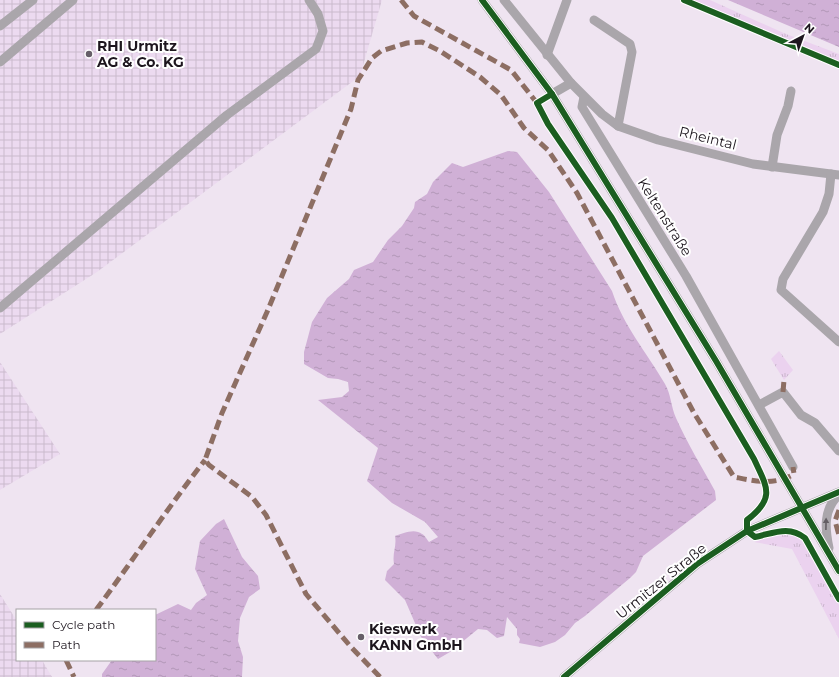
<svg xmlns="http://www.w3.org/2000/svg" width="839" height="677" viewBox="0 0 839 677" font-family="Montserrat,sans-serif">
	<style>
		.industrial { fill: url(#industrial-grid) }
		.grass { fill: url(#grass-tufts) }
		.water { fill: url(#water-ripples) }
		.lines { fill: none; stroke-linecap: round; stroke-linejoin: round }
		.minor { stroke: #aaa6ab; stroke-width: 9 }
		.quiet { stroke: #8d6e63; stroke-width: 5; stroke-dasharray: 10 5; stroke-linecap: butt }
		.cycleway-casing { stroke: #fff; stroke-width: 8 }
		.cycleway { stroke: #1b5e20; stroke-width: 6 }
		.oneway { fill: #645e64 }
		.poi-dot { fill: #665e68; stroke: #fff; stroke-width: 1.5 }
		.labels { text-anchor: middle; stroke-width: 4; stroke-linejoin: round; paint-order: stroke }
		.poi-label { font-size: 14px; font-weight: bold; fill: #1d161e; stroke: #fff; text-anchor: start }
		.street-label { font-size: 14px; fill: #1d161e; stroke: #fff }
	</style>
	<defs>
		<pattern id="industrial-grid" width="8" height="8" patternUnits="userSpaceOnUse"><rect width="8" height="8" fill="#ecdaf0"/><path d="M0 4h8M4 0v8" fill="none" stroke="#cabacd"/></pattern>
		<pattern id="grass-tufts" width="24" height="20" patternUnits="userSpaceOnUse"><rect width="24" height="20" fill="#ebd2ef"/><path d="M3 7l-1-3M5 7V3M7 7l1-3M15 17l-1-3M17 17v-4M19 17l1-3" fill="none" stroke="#c9b4cc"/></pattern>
		<pattern id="water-ripples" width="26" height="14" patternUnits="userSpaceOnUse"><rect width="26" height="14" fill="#d0b0d6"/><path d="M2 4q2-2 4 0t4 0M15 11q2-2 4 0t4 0" fill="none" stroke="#b297b7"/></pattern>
	</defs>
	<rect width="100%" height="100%" fill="#efe4f1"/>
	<g class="industrial">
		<path d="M 0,0 L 382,0 L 360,76 L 97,272 L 0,334 Z"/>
		<path d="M 0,362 L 60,454 L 0,490 Z"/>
		<path d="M 0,594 L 17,621 L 17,660 L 42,660 L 52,677 L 0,677 Z"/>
	</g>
	<g class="grass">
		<path d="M 693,0 L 710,0 L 786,34 L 839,54 L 839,62 Z"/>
		<path d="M 779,351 L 793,370 L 784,380 L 771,359 Z"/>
		<path d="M 783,533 L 797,533 L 808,547 L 839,605 L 839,639 L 792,549 L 754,542 Z"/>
	</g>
	<g class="water">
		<path d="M 728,0 L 839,0 L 839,47 Z"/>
		<path d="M 508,151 L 517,152 L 549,192 L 612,291 C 623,325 647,353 665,384 C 671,394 671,407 676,418 C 687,443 702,467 715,491 L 716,500 L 643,556 L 636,572 L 630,578 L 585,616 L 575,623 L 565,635 L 555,642 L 540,647 L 519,643 L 520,639 L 517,635 L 517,629 L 507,617 L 504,636 L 497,638 L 487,630 L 478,629 L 450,652 L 438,659 L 421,637 L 405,600 L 385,580 L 387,571 L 394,564 C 392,553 397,546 395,536 C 403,533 415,528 422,534 C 425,535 427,540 429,542 L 438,537 L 425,522 L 392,503 L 367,481 L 378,448 L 318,400 L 342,397 L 349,391 L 348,382 L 338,379 L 328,378 L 304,364 L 304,352 L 312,322 L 327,298 L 349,279 L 354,270 L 373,262 L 388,240 L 402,226 L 414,208 L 415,202 L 427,194 L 433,182 L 452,163 L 463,167 Z"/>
		<path d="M 224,519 L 242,557 L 258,576 L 260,589 L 249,597 L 240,618 L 238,641 L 243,657 L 242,677 L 102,677 L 102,674 L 112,660 L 155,660 L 155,615 L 178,604 L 191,610 L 196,603 L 207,595 L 195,569 L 200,541 L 216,524 Z"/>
	</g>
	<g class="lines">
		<g class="minor">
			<path d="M 482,0 L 552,94 L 716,361 L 839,571"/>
			<path d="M 504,0 L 571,83"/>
			<path d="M 594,20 L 630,44 L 632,52 L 618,126"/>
			<path d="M 0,26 L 33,0"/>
			<path d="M 547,55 L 567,0"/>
			<path d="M 0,62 L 73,0"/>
			<path d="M 552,94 L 571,83 L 602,114 L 618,126 L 658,140 L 753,164 L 839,175"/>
			<path d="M 584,97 L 582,107 L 686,276 L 793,467"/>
			<path d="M 772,167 L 777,135 L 788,106 L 791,91"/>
			<path d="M 831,174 L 829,194 L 823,212 L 783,279 L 781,290 L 839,342"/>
			<path d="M 0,308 L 227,115 L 316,49 L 323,31 L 318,14 L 309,0"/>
			<path d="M 759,405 L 783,392 L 801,415 L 815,423 L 839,451"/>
			<path d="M 829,548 C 825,529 823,509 839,495"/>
			<path d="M 564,677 L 697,564 L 747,531 L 839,492"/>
		</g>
		<g class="quiet">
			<path d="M 401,0 L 414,16 L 511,70 L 537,103"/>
			<path d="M 783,392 L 784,380"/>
			<path d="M 839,510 L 835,521 L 839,535"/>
			<path d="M 96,610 C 133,560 167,509 205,460"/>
			<path d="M 66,660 L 74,677"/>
			<path d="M 380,677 L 351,647 L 306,594 L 266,515 L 252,497 L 209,465 L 205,460 L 222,413 L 267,312 L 351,109 L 358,80 L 372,58 L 381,51 L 407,43 L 422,42 L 440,51 L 480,77 L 501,95 L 524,128 L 548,150 L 577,193 L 694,413 L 734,477 C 755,481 774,486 794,474 L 793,467"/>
		</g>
		<defs>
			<g id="cycleway">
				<path d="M 482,0 L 552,94 L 716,361 L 839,571"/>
				<path d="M 684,0 L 839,65"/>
				<path d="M 552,94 L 537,103 L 548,124 L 612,218 L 754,459 C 767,487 776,498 747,520 L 747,531 L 755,537 C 774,533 789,525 805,538 L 839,599"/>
				<path d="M 564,677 L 697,564 L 747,531 L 839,492"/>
			</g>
		</defs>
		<use href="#cycleway" class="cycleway-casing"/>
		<use href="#cycleway" class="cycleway"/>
	</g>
	<defs><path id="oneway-solid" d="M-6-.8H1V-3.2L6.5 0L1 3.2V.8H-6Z"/></defs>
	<use class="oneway" href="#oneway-solid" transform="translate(826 524) rotate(-89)"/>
	<g class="poi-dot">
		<circle cx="89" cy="54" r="4"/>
		<circle cx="361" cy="637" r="4"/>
	</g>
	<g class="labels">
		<g class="poi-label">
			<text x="97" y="51">RHI Urmitz<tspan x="97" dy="16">AG &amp; Co. KG</tspan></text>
			<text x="369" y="634">Kieswerk<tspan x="369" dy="16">KANN GmbH</tspan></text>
		</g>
		<g class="street-label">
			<text transform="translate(708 138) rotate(14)" y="5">Rheintal</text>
			<text transform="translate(665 217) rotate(58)" y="5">Keltenstraße</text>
			<text transform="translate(661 581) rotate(-39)" y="5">Urmitzer Straße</text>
		</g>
	</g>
	<rect x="16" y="609" width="140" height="52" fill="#ffffff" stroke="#a5a2a5"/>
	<rect x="24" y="622" width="20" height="6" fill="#1b5e20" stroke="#a5a2a5"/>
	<text x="52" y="629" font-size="12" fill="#1d161e">Cycle path</text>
	<rect x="24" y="642" width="20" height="6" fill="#8d6e63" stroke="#a5a2a5"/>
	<text x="52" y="649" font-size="12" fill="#1d161e">Path</text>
	<g transform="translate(803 36) rotate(41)" stroke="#ffffff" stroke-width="3" paint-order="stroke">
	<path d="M0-3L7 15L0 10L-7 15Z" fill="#1d161e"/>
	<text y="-6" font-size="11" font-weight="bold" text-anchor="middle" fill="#1d161e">N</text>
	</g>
</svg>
